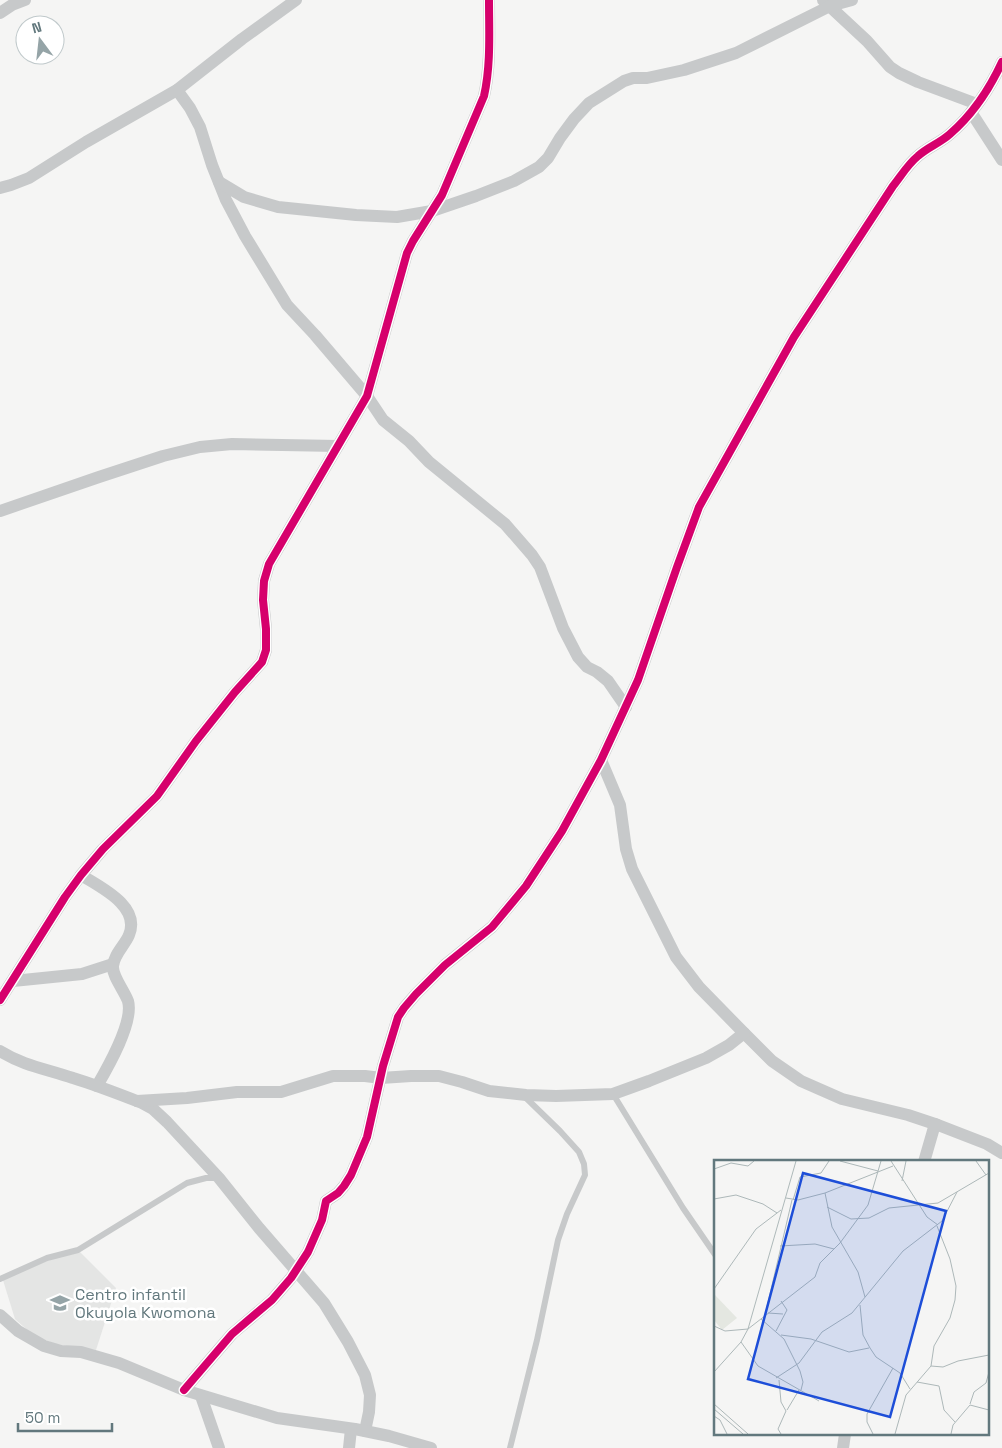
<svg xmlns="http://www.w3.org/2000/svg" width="1002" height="1448" viewBox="0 0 1002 1448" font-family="'Space Grotesk',sans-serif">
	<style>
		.built { fill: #e4e5e4 }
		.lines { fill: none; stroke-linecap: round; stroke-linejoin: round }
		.service { stroke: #c7c9ca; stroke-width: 6 }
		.minor { stroke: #c7c9ca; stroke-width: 12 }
		.cycleway-casing { stroke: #fff; stroke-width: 11 }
		.cycleway { stroke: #d6006c; stroke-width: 8 }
		.labels { text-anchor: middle; stroke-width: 5; stroke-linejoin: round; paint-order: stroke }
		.poi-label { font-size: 16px; fill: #62787d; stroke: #fff; text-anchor: start }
		.inset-road { fill: none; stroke: #adb8b9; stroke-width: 1 }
		.view { fill: #1d4ed8; fill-opacity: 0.15; stroke: #1d4ed8; stroke-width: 2.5 }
		.inset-edge { fill: none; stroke: #62787d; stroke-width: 2.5 }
	</style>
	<rect width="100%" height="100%" fill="#f5f5f4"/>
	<path class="built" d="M 78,1250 L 116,1288 L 96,1350 L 55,1344 L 33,1335 L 15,1319 L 2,1277 Z"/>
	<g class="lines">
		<g class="service">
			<path d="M 613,1094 L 683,1208 L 716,1256"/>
			<path d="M 0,1279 L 47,1258 L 78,1250 L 187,1183 L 206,1178 L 218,1178"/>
			<path d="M 510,1448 L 537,1340 L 558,1240 L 567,1214 L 585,1175 L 584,1164 L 579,1152 L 560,1131 L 524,1096"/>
		</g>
		<g class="minor">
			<path d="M 823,0 L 867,41 L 890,67 L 899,73 L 918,82 L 977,104"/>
			<path d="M 0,13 L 12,5 L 25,0"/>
			<path d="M 177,90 L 190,108 L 200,127 L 212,165 L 226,200 L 245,236 L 287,305 L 315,335 L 367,396 L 383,420 L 409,441 L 429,462 L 505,524 L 532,555 L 540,567 L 563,628 L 578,657 L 587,667 L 597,672 L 608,681 L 626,707"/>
			<path d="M 971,112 L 1002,160"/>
			<path d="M 219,182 L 244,197 L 278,207 L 356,215 L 397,217 L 432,211 L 476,196 L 514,181 L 539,167 L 548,158 L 560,138 L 574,119 L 589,103 L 624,81 L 633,78 L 647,78 L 684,70 L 736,53 L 830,6 L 852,0"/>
			<path d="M 0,188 L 11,185 L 29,178 L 86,142 L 177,90 L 242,39 L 296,0"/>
			<path d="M 0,511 L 99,477 L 163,456 L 200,447 L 232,444 L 338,446"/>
			<path d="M 601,760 L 620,805 L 626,849 L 632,869 L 676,957 L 699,987 L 744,1033 L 772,1061 L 801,1081 L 842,1099 L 908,1115 L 938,1125 L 987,1144 L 1002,1153"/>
			<path d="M 81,875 C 100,887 141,906 129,935 C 125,945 114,954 113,966 C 112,976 124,990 128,1001 C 134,1022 108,1067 97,1086"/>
			<path d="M 13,981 L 82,974 L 113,964"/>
			<path d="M 0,1000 L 65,897 L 81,875 L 103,849 L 157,796 L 196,741 L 235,692 L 262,662 L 266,650 L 266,629 L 263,600 L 264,581 L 269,564 L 367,396 L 407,253 L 413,241 L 442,195 L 484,96 C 491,65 489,32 489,0"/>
			<path d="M 0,1051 C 24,1066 47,1069 73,1078 C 96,1085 119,1094 142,1103 L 153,1109 L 167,1122 L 219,1178 L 259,1228 L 324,1303 L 348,1342 L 365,1375 L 370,1395 L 369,1412 L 365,1431"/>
			<path d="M 137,1101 L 187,1098 L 237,1092 L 281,1092 L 333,1076 L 365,1076 L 381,1078 L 411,1076 L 439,1076 L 462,1082 L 489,1091 L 526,1095 L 556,1096 L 613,1094 L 649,1081 L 706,1058 L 729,1045 L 744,1033"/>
			<path d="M 924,1162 L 935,1124"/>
			<path d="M 0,1315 L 18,1331 L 44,1346 L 61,1351 L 81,1352 L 119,1363 L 184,1390 L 277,1418 L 355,1429 L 389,1436 L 431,1448"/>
			<path d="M 184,1390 L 232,1334 L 272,1300 L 291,1278 L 308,1252 L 322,1220 L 326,1201 L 338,1193 L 344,1186 L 351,1175 L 367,1137 L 383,1066 L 398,1017 L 404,1008 L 416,994 L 445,965 L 492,927 L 526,886 L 562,831 L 601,760 L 638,680 L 677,567 L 699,507 L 794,337 L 893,186 C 901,176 908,164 918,156 C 928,147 940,143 950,134 C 972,115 990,88 1002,62"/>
			<path d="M 201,1396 L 219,1448"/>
			<path d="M 349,1448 L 351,1429"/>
			<path d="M 843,1448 L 845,1434"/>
		</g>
		<defs>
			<g id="cycleway">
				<path d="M 0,1000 L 65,897 L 81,875 L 103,849 L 157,796 L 196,741 L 235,692 L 262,662 L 266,650 L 266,629 L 263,600 L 264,581 L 269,564 L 367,396 L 407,253 L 413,241 L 442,195 L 484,96 C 491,65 489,32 489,0"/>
				<path d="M 184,1390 L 232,1334 L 272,1300 L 291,1278 L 308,1252 L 322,1220 L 326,1201 L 338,1193 L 344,1186 L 351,1175 L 367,1137 L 383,1066 L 398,1017 L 404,1008 L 416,994 L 445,965 L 492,927 L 526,886 L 562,831 L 601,760 L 638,680 L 677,567 L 699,507 L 794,337 L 893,186 C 901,176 908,164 918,156 C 928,147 940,143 950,134 C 972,115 990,88 1002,62"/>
			</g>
		</defs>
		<use href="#cycleway" class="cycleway-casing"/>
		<use href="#cycleway" class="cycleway"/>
	</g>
	<defs>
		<symbol id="school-bare" viewBox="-9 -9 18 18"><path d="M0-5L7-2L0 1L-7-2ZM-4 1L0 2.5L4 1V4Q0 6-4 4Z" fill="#95a4a7" stroke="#fff" stroke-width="2.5" paint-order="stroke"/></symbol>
	</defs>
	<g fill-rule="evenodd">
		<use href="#school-bare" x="46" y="1289" width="28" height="28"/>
	</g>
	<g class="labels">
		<g class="poi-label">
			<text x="75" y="1300">Centro infantil<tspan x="75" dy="18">Okuyola Kwomona</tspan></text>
		</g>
	</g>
	<g transform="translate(714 1160)">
		<rect width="275" height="275" fill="#f5f5f4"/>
		<path d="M 0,134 L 23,158 L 8,170 L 0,160 Z" fill="#e4e7e1"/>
		<path class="inset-road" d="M 126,1 L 164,11M 177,1 L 213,57 L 224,65M 262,1 L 272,15M 0,9 L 17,3 L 34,6 L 40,1M 188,21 L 192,1M 111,33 L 118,67 L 144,112 L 151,137M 72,38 L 84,40 L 111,33 L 179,6M 0,39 L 22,35 L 49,44 L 63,53M 79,40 L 86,17 L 107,13 L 115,1M 113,47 L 137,59 L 155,58 L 175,48 L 224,43 L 275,13M 66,86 L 101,84 L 120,89M 0,129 L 42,69 L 67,50M 146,145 L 149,175 L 156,188 L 162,197 L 186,213 L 196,229M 54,153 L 69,154M 51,155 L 78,40M 47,159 L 70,179 L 86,211 L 89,222 L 87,230M 0,166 L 11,171 L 34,169 L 101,117 L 106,103 L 126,83 L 154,45 L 167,1M 62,171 L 73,150 L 67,141M 67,175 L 97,179 L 135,192 L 155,188M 27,182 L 44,206 L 105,241M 217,206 L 229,207 L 244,201 L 275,195M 0,212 L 27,182 L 34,169 L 82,1M 62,218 L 85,203 L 108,172 L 138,153 L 189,91 L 228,61 L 243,32M 65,220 L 67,242 L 72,251 L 64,269 L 67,274M 203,222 L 225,226 L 230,250 L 241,262M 0,244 L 34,274M 256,244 L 260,232 L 272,223 L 275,212M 0,249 L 29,274M 73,250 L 85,230M 0,256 L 6,260 L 13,274M 159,274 L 153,262 L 153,254 L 179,208M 181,274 L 192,235 L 217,206 L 220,186 L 236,158 L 241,140 L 242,126 L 236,99 L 223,66M 237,274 L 239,265 L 256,245 L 275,250"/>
		<path class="view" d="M 89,13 L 232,51 L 176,257 L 34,219 Z"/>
		<rect width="275" height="275" class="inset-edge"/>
	</g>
	<g transform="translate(40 40) rotate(345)"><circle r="24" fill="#ffffff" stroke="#c0c9cb"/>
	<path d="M0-4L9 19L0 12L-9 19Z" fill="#95a4a7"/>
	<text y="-8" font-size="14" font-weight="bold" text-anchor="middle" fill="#62787d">N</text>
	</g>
	<path d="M18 1423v8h94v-8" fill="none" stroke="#62787d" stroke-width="2.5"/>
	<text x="25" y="1423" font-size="15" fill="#62787d" stroke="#ffffff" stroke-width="4" paint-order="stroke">50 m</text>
</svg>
